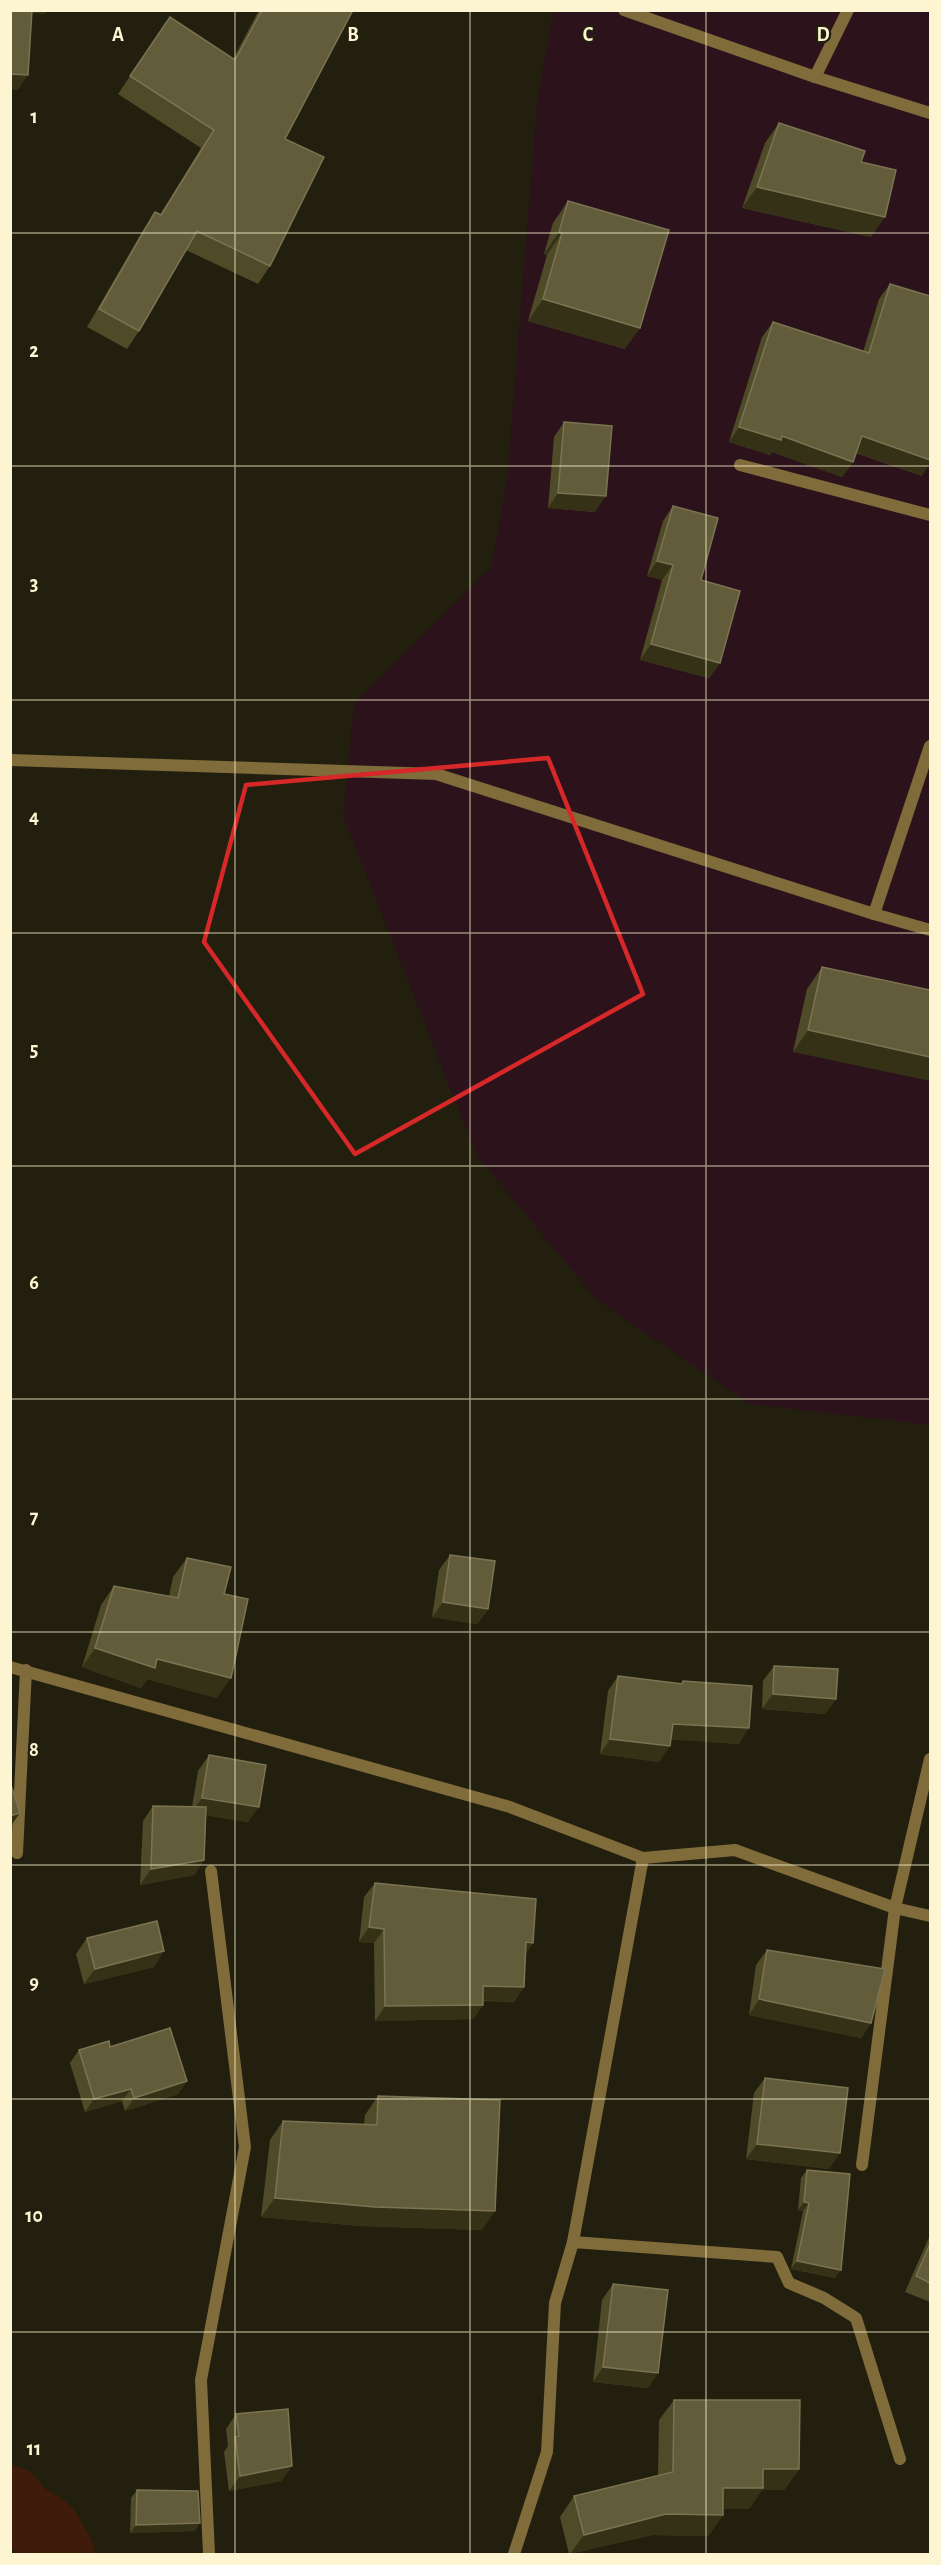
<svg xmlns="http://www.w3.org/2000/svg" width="941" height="2565" viewBox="0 0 941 2565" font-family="'Alegreya Sans',sans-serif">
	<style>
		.green { fill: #2c121b }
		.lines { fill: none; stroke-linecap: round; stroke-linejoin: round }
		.river { stroke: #3e1b0b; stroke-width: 69 }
		.minor { stroke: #806b3b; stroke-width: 12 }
		.wall { fill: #4f4a28 }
		.shaded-wall { fill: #353116 }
		.building { fill: #625c3a; stroke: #7a7452; stroke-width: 1.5 }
		.marked { fill: none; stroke: #d62828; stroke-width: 4.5; stroke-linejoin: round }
		.grid { fill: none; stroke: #fdf4d1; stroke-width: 1.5; stroke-opacity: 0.55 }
		.grid-label { font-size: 20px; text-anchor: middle; font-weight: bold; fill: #fdf4d1; stroke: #221f0e; stroke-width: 4.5; stroke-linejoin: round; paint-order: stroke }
	</style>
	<rect width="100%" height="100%" fill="#221f0e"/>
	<path class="green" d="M 553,11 L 930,11 L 930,1425 L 750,1404 L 597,1300 L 477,1156 L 343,816 L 354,704 L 491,568 L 507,480 L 537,104 Z"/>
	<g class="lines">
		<path class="river" d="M 10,2500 L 21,2514 L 46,2530 L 60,2554"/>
		<g class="minor">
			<path d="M 624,10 L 815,77 L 930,113"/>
			<path d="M 815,77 L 848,10"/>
			<path d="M 740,465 L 930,515"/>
			<path d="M 10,760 L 436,774 L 874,914 L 930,930"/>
			<path d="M 874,914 L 930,746"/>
			<path d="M 10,1667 L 510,1807 L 643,1858 L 573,2242"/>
			<path d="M 17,1853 L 26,1670"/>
			<path d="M 643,1858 L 735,1850 L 895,1908 L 930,1916"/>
			<path d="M 862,2165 L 895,1908 L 930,1759"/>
			<path d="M 209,2554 L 201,2380 L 245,2147 L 211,1871"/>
			<path d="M 514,2554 L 547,2452 L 555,2303 L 573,2242 L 777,2257 L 789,2283 L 824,2298 L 856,2318 L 900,2459"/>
		</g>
	</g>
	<g class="wall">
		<path d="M 259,10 L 353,10 L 285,139 L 270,266 L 258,284 L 186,250 L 139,331 L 127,349 L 87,327 L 143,230 L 155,212 L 160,215 L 201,148 L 118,94 L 170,17 L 233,59 Z"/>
		<path d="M 779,123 L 861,162 L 871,237 L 742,208 L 765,143 Z"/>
		<path d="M 568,201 L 625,349 L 528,321 L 547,255 L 544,254 L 553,223 Z"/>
		<path d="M 890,284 L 922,476 L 856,453 L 853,462 L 842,477 L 772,452 L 770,455 L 729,442 L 762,337 L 773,322 L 863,352 L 879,299 Z"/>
		<path d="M 564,422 L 595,512 L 548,508 L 554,437 Z"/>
		<path d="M 673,506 L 701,580 L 720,663 L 709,678 L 640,660 L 662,580 L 647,576 L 663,521 Z"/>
		<path d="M 822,967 L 930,990 L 793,1052 L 807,989 Z"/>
		<path d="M 450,1555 L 488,1609 L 477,1624 L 432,1617 L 439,1570 Z"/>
		<path d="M 187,1558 L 224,1594 L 217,1698 L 147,1679 L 141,1688 L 82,1667 L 101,1605 L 114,1586 L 169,1596 L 173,1577 Z"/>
		<path d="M 774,1666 L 836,1699 L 825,1714 L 762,1709 L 763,1681 Z"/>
		<path d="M 618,1676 L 681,1683 L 683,1681 L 739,1744 L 671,1739 L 659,1762 L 600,1754 L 608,1691 Z"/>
		<path d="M 209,1755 L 248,1822 L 206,1815 L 204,1860 L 194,1875 L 140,1885 L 143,1821 L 153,1806 L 192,1807 L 198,1771 Z"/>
		<path d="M 375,1883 L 533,1943 L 526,1953 L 524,1987 L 514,2002 L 483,2001 L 483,2005 L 473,2019 L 375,2021 L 374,1943 L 359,1942 L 364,1897 Z"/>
		<path d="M 87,1938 L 154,1967 L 84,1984 L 76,1954 Z"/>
		<path d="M 767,1950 L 871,2023 L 861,2038 L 749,2015 L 756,1965 Z"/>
		<path d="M 110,2047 L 187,2081 L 178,2094 L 125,2111 L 122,2101 L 85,2112 L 70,2063 L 79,2050 Z"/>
		<path d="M 765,2078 L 829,2169 L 746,2159 L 754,2093 Z"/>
		<path d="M 378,2096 L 482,2230 L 361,2226 L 261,2217 L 270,2140 L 283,2121 L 364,2124 L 365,2115 Z"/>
		<path d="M 807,2170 L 835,2278 L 791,2269 L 803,2211 L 798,2210 L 801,2178 Z"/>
		<path d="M 930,2235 L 930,2302 L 905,2292 Z"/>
		<path d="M 613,2284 L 648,2388 L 593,2382 L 602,2300 Z"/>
		<path d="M 674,2400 L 799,2469 L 784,2490 L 762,2490 L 749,2509 L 723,2509 L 723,2515 L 708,2536 L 652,2535 L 569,2554 L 560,2517 L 574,2496 L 658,2476 L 659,2420 Z"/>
		<path d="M 236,2414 L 292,2466 L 281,2481 L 229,2491 L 224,2452 L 228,2446 L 226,2429 Z"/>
		<path d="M 137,2490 L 195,2531 L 130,2533 L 131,2498 Z"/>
	</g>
	<g class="shaded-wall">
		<path d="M 24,10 L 48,10 L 45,14 L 23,13 Z"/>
		<path d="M 10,74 L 28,75 L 18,90 L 10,89 Z"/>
		<path d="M 757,187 L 885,217 L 871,237 L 742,208 Z"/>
		<path d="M 559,232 L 562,233 L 547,255 L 544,254 Z"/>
		<path d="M 543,299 L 640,328 L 625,349 L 528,321 Z"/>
		<path d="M 739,427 L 782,436 L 853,462 L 842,477 L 772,452 L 770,455 L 729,442 Z"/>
		<path d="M 862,436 L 930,460 L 930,463 L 922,476 L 852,451 Z"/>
		<path d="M 558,493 L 606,496 L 595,512 L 548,508 Z"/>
		<path d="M 657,561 L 673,565 L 662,580 L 647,576 Z"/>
		<path d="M 651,644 L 720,663 L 709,678 L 640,660 Z"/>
		<path d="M 808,1030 L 930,1057 L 930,1081 L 793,1052 Z"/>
		<path d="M 443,1602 L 488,1609 L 477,1624 L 432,1617 Z"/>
		<path d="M 95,1648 L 157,1659 L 231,1678 L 217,1698 L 147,1679 L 141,1688 L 82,1667 Z"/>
		<path d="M 773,1694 L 836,1699 L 825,1714 L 762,1709 Z"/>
		<path d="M 673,1724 L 749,1728 L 739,1744 L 662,1739 Z"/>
		<path d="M 610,1739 L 670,1746 L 659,1762 L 600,1754 Z"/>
		<path d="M 202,1798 L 259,1807 L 248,1822 L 191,1813 Z"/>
		<path d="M 20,1813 L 10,1827 L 10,1816 Z"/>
		<path d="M 204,1860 L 194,1875 L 140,1885 L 151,1869 Z"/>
		<path d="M 369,1927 L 384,1929 L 374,1943 L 359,1942 Z"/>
		<path d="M 526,1942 L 533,1943 L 523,1957 Z"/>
		<path d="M 164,1951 L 154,1967 L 84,1984 L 95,1969 Z"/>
		<path d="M 483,1986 L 524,1987 L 514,2002 L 473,2000 Z"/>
		<path d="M 759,1999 L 871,2023 L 861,2038 L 749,2015 Z"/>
		<path d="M 483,2005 L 473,2019 L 375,2021 L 385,2006 Z"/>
		<path d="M 187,2081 L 178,2094 L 125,2111 L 134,2098 Z"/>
		<path d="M 131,2089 L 122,2101 L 85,2112 L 94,2099 Z"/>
		<path d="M 757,2144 L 840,2153 L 829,2169 L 746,2159 Z"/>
		<path d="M 275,2198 L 495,2211 L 482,2230 L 361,2226 L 261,2217 Z"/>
		<path d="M 804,2202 L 809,2203 L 803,2211 L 798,2210 Z"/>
		<path d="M 797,2261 L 841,2270 L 835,2278 L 791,2269 Z"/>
		<path d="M 603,2367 L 658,2373 L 648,2388 L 593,2382 Z"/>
		<path d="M 292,2466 L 281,2481 L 229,2491 L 240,2476 Z"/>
		<path d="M 763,2469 L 799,2469 L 784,2490 L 762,2490 L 749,2509 L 709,2509 L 723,2488 Z"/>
		<path d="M 666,2514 L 723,2515 L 708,2536 L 652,2535 L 570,2554 L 584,2535 Z"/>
		<path d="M 200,2523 L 195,2531 L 130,2533 L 136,2525 Z"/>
	</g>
	<g class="building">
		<path d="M 10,10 L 32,10 L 28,75 L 10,74 Z"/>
		<path d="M 262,10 L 353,10 L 285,139 L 324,157 L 270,266 L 197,231 L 139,331 L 99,309 L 155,212 L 161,215 L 214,130 L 130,76 L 170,17 L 235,60 Z"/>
		<path d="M 779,123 L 865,151 L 861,162 L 896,170 L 885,217 L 757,187 Z"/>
		<path d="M 568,201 L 669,230 L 640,328 L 543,299 L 562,233 L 559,232 Z"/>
		<path d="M 890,284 L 930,296 L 930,460 L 862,436 L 853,462 L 782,436 L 781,440 L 739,427 L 773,322 L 869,353 Z"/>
		<path d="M 564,422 L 612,426 L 606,496 L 558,493 Z"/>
		<path d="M 673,506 L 718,518 L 701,580 L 740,591 L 720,663 L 651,644 L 673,565 L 657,561 Z"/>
		<path d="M 822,967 L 930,990 L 930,1057 L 808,1030 Z"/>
		<path d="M 450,1555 L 495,1561 L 488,1609 L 443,1602 Z"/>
		<path d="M 187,1558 L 231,1567 L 224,1594 L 248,1599 L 231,1678 L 157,1659 L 155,1668 L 95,1648 L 114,1586 L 178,1598 Z"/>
		<path d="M 774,1666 L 838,1669 L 836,1699 L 773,1694 Z"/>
		<path d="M 618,1676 L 682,1684 L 683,1681 L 752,1686 L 749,1728 L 673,1724 L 670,1746 L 610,1739 Z"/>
		<path d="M 209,1755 L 266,1765 L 259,1807 L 202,1798 Z"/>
		<path d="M 10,1782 L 20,1813 L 10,1816 Z"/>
		<path d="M 153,1806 L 206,1807 L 204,1860 L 151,1869 Z"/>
		<path d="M 375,1883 L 536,1899 L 533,1943 L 526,1942 L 524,1987 L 483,1986 L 483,2005 L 385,2006 L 384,1929 L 369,1927 Z"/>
		<path d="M 157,1921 L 164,1951 L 95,1969 L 87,1938 Z"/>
		<path d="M 767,1950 L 885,1969 L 871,2023 L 759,1999 Z"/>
		<path d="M 170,2028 L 187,2081 L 134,2098 L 131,2089 L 94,2099 L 79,2050 L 109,2041 L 110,2047 Z"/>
		<path d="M 765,2078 L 848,2088 L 840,2153 L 757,2144 Z"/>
		<path d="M 378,2096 L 500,2100 L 495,2211 L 375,2207 L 275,2198 L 283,2121 L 377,2125 Z"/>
		<path d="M 807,2170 L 850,2174 L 841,2270 L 797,2261 L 809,2203 L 804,2202 Z"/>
		<path d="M 930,2244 L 930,2283 L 916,2276 Z"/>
		<path d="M 613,2284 L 668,2290 L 658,2373 L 603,2367 Z"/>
		<path d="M 674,2400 L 800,2400 L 799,2469 L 763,2469 L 763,2488 L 723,2488 L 723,2515 L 666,2514 L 584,2535 L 574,2496 L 673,2472 Z"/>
		<path d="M 288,2409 L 292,2466 L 240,2476 L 235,2437 L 239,2436 L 236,2414 Z"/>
		<path d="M 137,2490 L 198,2491 L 200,2523 L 136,2525 Z"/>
	</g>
	<path class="marked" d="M 548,758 L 643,994 L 355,1154 L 204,942 L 246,785 Z"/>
	<path class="grid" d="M 235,10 L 235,2554M 470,10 L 470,2554M 706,10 L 706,2554M 10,233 L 930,233M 10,466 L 930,466M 10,700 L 930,700M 10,933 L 930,933M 10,1166 L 930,1166M 10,1399 L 930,1399M 10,1632 L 930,1632M 10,1865 L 930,1865M 10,2099 L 930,2099M 10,2332 L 930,2332"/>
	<g class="grid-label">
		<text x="118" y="41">A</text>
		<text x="353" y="41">B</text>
		<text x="588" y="41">C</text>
		<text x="823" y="41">D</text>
		<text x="34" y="123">1</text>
		<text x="34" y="357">2</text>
		<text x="34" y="590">3</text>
		<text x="34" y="823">4</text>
		<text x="34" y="1056">5</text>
		<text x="34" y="1289">6</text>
		<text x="34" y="1523">7</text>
		<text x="34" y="1756">8</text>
		<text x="34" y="1989">9</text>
		<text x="34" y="2222">10</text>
		<text x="34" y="2455">11</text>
	</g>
	<rect width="941" height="2565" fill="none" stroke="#fdf4d1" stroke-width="24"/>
</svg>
